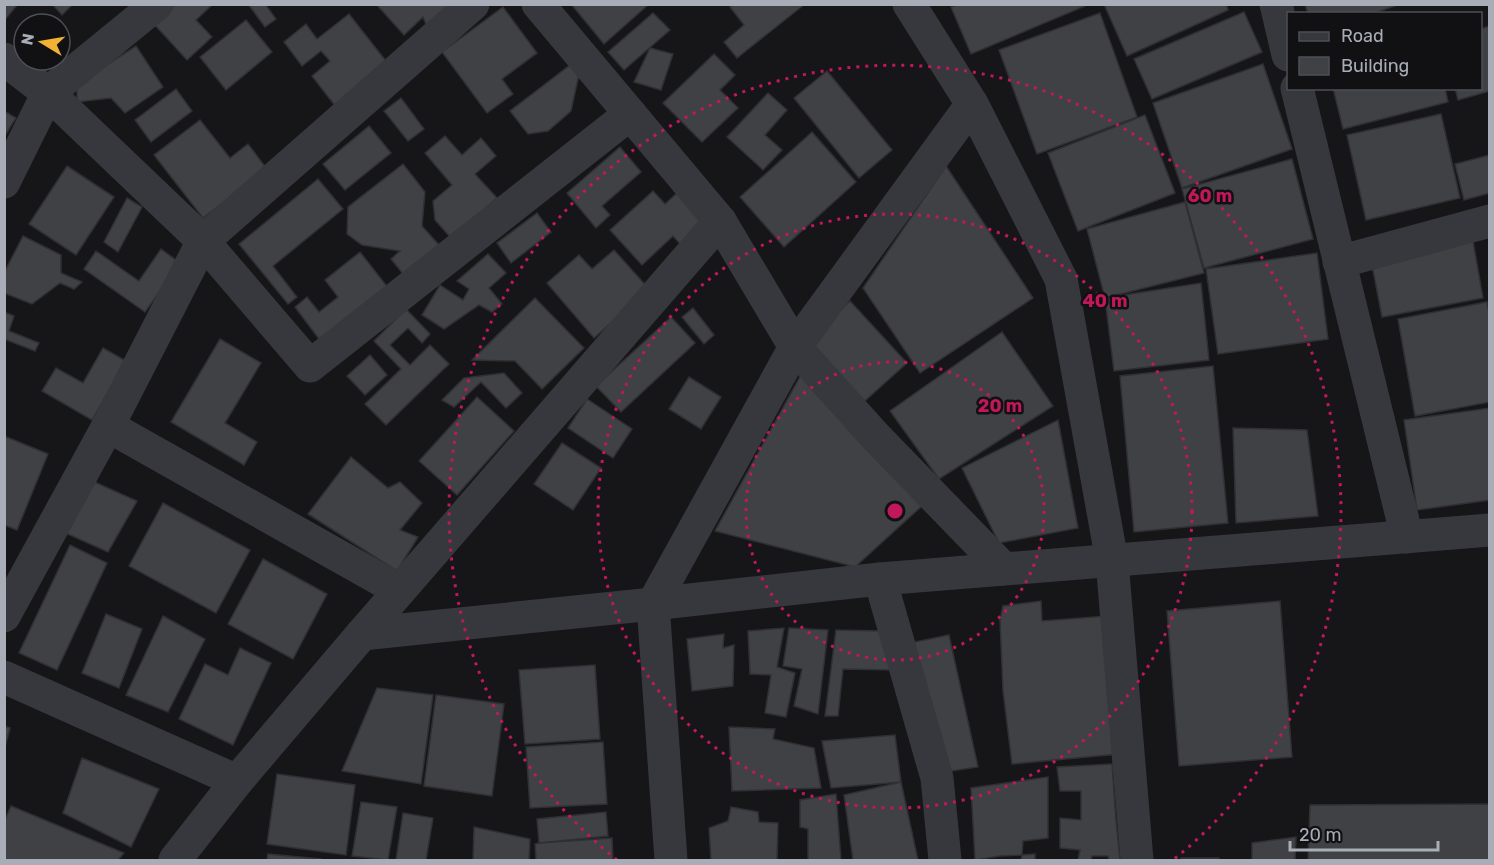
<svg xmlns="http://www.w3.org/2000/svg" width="1494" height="865" viewBox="0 0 1494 865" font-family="Rubik,sans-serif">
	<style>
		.building { fill: #404145; stroke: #303034; stroke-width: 1.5 }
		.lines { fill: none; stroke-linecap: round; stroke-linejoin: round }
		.street { stroke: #37383d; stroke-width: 33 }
		.ring { fill: none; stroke: #c2185b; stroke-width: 3; stroke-dasharray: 3 6 }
		.centre { fill: #c2185b; stroke: #111113; stroke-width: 3 }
		.ring-label { font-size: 18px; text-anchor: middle; font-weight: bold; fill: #c2185b; stroke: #111113; stroke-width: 5; stroke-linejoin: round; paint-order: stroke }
	</style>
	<rect width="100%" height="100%" fill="#161618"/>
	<g class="building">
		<path d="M 4,4 L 18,4 L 4,21 Z"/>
		<path d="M 52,4 L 73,4 L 62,15 Z"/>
		<path d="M 176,4 L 213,4 L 196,20 L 212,37 L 187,60 L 154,24 Z"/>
		<path d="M 248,4 L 265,4 L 276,19 L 265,27 Z"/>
		<path d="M 376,4 L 453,4 L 427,27 L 423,17 L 404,35 Z"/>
		<path d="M 571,4 L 649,4 L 604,44 Z"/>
		<path d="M 805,4 L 737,58 L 724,42 L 744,25 L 730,7 L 733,4 Z"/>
		<path d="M 958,4 L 1085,4 L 1085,6 L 971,54 L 951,7 Z"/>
		<path d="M 1104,4 L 1226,4 L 1228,10 L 1127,56 Z"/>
		<path d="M 1305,4 L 1400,4 L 1372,14 L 1308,14 Z"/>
		<path d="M 503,7 L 537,53 L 502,79 L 513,94 L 487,113 L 442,52 Z"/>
		<path d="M 1244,12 L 1262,52 L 1152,99 L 1134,59 Z"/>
		<path d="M 653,13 L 670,30 L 624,70 L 608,52 Z"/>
		<path d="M 1100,13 L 1137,117 L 1037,154 L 999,50 Z"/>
		<path d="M 349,14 L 389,65 L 336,107 L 312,76 L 330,61 L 321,51 L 302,66 L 284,42 L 306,24 L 317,39 Z"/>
		<path d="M 246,20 L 272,52 L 226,90 L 200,57 Z"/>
		<path d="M 1490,26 L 1490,91 L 1458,100 L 1455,88 L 1480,88 L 1480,29 Z"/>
		<path d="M 136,46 L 163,87 L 125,113 L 111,98 L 77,102 L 77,84 Z"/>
		<path d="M 650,48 L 673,54 L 661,90 L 634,82 Z"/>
		<path d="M 714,54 L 735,75 L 720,90 L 738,108 L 702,142 L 663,103 Z"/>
		<path d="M 574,62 L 580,70 L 571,111 L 548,131 L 528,134 L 510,111 Z"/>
		<path d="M 1263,64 L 1292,149 L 1182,188 L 1153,103 Z"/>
		<path d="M 827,71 L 892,150 L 859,178 L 794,98 Z"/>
		<path d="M 1333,88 L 1445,88 L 1448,102 L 1343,129 Z"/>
		<path d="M 176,89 L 192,111 L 151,142 L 135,120 Z"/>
		<path d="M 768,93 L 787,110 L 765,135 L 782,150 L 763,170 L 727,137 Z"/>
		<path d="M 401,98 L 424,129 L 408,141 L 384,111 Z"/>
		<path d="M 4,111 L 16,118 L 4,137 Z"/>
		<path d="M 1441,114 L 1460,198 L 1366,220 L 1347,135 Z"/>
		<path d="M 1145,115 L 1175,193 L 1078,231 L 1048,153 Z"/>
		<path d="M 200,120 L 230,158 L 248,144 L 267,169 L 203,218 L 154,155 Z"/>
		<path d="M 369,126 L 391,153 L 345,190 L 323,164 Z"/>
		<path d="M 812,132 L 856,182 L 784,247 L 740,197 Z"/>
		<path d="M 445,136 L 462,155 L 481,138 L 496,156 L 475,174 L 497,198 L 451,238 L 435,220 L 433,201 L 452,185 L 425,153 Z"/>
		<path d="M 620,147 L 641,172 L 602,206 L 610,215 L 596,228 L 567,193 Z"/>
		<path d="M 1490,155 L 1490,193 L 1464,200 L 1455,164 Z"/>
		<path d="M 1292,159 L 1313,239 L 1204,268 L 1182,189 Z"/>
		<path d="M 403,164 L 425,192 L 422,226 L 439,245 L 404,275 L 391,259 L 400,251 L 362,245 L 347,234 L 348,207 Z"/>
		<path d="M 67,166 L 114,197 L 76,255 L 29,224 Z"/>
		<path d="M 946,166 L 1033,298 L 920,373 L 863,288 Z"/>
		<path d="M 318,179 L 343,209 L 273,266 L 297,297 L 288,304 L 239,244 Z"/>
		<path d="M 653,191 L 665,204 L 677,193 L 704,223 L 681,245 L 673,236 L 642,265 L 610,230 Z"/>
		<path d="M 127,198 L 142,207 L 118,252 L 104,242 Z"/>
		<path d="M 1185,202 L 1204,273 L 1105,298 L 1087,229 Z"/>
		<path d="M 537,213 L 551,232 L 511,263 L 497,243 Z"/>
		<path d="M 23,236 L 61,255 L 61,273 L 82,282 L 74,289 L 60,283 L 32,304 L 4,293 L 4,273 Z"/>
		<path d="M 1473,241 L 1483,298 L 1382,317 L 1371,260 Z"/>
		<path d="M 161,249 L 180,263 L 145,312 L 84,269 L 96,251 L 139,281 Z"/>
		<path d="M 614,250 L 649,289 L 594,338 L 547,283 L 579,255 L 592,269 Z"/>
		<path d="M 360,252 L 393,294 L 325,347 L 295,307 L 307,297 L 319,312 L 338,297 L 325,280 Z"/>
		<path d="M 1317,253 L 1328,339 L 1218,354 L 1206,269 Z"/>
		<path d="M 488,254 L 506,273 L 489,288 L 502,304 L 492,312 L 479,305 L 444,329 L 422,315 L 440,285 L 463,300 L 469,289 L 457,281 Z"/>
		<path d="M 1201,283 L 1209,360 L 1114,371 L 1105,298 Z"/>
		<path d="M 535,298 L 584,348 L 542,389 L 515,361 L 472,360 Z"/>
		<path d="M 850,301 L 907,363 L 857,408 L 802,346 Z"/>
		<path d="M 1487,302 L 1490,318 L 1490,402 L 1415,416 L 1398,319 Z"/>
		<path d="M 693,308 L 714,335 L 704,344 L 682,317 Z"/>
		<path d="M 406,309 L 430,334 L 422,343 L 408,328 L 390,345 L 410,365 L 430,345 L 449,364 L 386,425 L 365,404 L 401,369 L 374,341 Z"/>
		<path d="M 4,312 L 14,316 L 9,331 L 39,343 L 35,351 L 4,339 Z"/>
		<path d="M 671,317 L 695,343 L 621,412 L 596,386 Z"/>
		<path d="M 1002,332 L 1053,406 L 939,479 L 890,411 Z"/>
		<path d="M 220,339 L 261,363 L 225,423 L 257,442 L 244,465 L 171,422 Z"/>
		<path d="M 103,348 L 126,361 L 92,420 L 42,391 L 56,368 L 83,383 Z"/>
		<path d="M 370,355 L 387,375 L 365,395 L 347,376 Z"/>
		<path d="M 1213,366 L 1228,523 L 1134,532 L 1120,376 Z"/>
		<path d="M 504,373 L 522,393 L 506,408 L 481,382 L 454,407 L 442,400 L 464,378 Z"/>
		<path d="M 802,373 L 923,505 L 855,567 L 715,531 Z"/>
		<path d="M 689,377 L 721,397 L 701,429 L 669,409 Z"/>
		<path d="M 477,397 L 514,431 L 457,495 L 419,461 Z"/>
		<path d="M 587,399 L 632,429 L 613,458 L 568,428 Z"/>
		<path d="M 1490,408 L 1490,500 L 1417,510 L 1404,420 Z"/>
		<path d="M 1058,420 L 1078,528 L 999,543 L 962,468 Z"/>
		<path d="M 1233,428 L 1307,430 L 1318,516 L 1236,523 Z"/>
		<path d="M 4,436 L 48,454 L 17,530 L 4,525 Z"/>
		<path d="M 562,443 L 601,468 L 573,510 L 534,484 Z"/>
		<path d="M 351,457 L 388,488 L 400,482 L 422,503 L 400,530 L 418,537 L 397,571 L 308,514 Z"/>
		<path d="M 90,480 L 137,501 L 108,552 L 63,532 Z"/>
		<path d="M 163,503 L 250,550 L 216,613 L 129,566 Z"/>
		<path d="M 70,545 L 107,563 L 57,670 L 19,653 Z"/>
		<path d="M 263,559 L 327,594 L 293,659 L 228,624 Z"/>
		<path d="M 1041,601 L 1042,621 L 1107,616 L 1119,754 L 1012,764 L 1003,691 L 1000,620 L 1003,606 Z"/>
		<path d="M 1280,601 L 1292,757 L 1179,766 L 1167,611 Z"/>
		<path d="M 106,614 L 142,629 L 119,688 L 82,673 Z"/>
		<path d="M 163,616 L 205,639 L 168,712 L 126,695 Z"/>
		<path d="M 784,628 L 777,667 L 795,673 L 786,717 L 765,713 L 771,675 L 750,674 L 748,631 Z"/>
		<path d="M 789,628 L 828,630 L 818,714 L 794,706 L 802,669 L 783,666 Z"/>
		<path d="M 836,630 L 883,631 L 890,670 L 843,669 L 838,716 L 825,716 Z"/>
		<path d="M 724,634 L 723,648 L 734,645 L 733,686 L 692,691 L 687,639 Z"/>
		<path d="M 949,635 L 978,767 L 945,772 L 910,643 Z"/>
		<path d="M 240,648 L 271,663 L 233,745 L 179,719 L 205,664 L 228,675 Z"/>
		<path d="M 595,665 L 600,739 L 525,744 L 519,670 Z"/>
		<path d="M 377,688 L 433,695 L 421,784 L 342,771 Z"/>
		<path d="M 436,695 L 504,704 L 492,796 L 424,786 Z"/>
		<path d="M 4,726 L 10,728 L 4,751 Z"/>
		<path d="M 729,727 L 775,729 L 773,739 L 814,748 L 821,788 L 732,791 Z"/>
		<path d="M 895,735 L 901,782 L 831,788 L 822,741 Z"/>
		<path d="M 603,742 L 607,804 L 530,808 L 526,747 Z"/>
		<path d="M 82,758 L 159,789 L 131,847 L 63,813 Z"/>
		<path d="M 1112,764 L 1116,820 L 1120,860 L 1109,860 L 1108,856 L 1092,856 L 1091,860 L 1078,860 L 1080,850 L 1060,848 L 1060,818 L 1081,820 L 1081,791 L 1060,791 L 1057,767 Z"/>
		<path d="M 277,774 L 355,785 L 346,855 L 267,844 Z"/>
		<path d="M 1048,777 L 1048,838 L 1023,841 L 1022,855 L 1000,856 L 975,860 L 971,788 Z"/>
		<path d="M 901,782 L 918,860 L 853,860 L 844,795 Z"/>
		<path d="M 836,794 L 841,860 L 808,860 L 808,829 L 800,827 L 800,800 Z"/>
		<path d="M 361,802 L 397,807 L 388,860 L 352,856 Z"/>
		<path d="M 1490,804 L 1490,860 L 1308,860 L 1310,805 Z"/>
		<path d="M 11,806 L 124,853 L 118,860 L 4,860 L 4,822 Z"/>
		<path d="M 731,807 L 758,812 L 759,822 L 778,823 L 777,860 L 711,860 L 709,828 L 728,821 Z"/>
		<path d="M 606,812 L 608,836 L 539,843 L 537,819 Z"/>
		<path d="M 403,813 L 433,818 L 426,860 L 396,860 Z"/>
		<path d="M 474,827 L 530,839 L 529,860 L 473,860 Z"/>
		<path d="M 1296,837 L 1295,860 L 1252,860 L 1252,843 Z"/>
		<path d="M 612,838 L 613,860 L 536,860 L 535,844 L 539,843 Z"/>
		<path d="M 268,854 L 321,859 L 321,860 L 267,860 Z"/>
		<path d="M 1035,854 L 1035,860 L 1021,860 L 1022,855 Z"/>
		<rect x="1181" y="858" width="38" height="2"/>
	</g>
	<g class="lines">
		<g class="street">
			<path d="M 538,4 L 720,221 L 795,347 L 875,436 L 1004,569"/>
			<path d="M 909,4 L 972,104 L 1061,279 L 1112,561 L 1137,860"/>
			<path d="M 1276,4 L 1288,55"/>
			<path d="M 4,59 L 48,93 L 203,241 L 310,366 L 630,114"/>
			<path d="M 1297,88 L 1407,537"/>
			<path d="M 4,182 L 48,93 L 157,4"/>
			<path d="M 1339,262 L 1490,221"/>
			<path d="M 108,426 L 399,590"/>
			<path d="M 880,579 L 937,778 L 945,860"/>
			<path d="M 4,616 L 108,426 L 203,241 L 473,4"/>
			<path d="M 362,634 L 720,221"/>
			<path d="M 4,677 L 237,781"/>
			<path d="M 175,860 L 237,781 L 362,634 L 653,604 L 880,579 L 1490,530"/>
			<path d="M 671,860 L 653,604 L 795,347 L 972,104"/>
		</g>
	</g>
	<g class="ring">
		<circle cx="895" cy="511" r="149"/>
		<circle cx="895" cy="511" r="297"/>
		<path d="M617 860A446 446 0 1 1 1173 860"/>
	</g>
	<circle cx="895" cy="511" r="9" class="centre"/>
	<g class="ring-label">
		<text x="1210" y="202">60 m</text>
		<text x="1105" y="307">40 m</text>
		<text x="1000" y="412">20 m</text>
	</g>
	<rect width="1494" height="865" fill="none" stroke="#a8adb8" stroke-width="12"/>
	<rect x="1287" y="12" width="195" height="78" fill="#111113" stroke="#4d4f55" stroke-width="1.5"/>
	<rect x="1299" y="32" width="30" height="9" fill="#37383d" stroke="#4d4f55" stroke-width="1.5"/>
	<text x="1341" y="42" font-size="18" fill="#a8adb8">Road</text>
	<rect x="1299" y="57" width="30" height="18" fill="#404145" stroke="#4d4f55" stroke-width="1.5"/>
	<text x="1341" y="72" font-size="18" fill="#a8adb8">Building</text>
	<g transform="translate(42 42) rotate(281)"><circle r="28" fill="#111113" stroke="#4d4f55" stroke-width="1.5"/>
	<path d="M0-4.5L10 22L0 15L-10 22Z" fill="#f2b134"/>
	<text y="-9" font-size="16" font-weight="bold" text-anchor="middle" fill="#a8adb8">N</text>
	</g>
	<path d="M1290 841v9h148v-9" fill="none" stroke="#a8adb8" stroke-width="3"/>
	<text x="1299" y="841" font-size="18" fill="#a8adb8" stroke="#111113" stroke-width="4.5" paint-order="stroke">20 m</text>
</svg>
